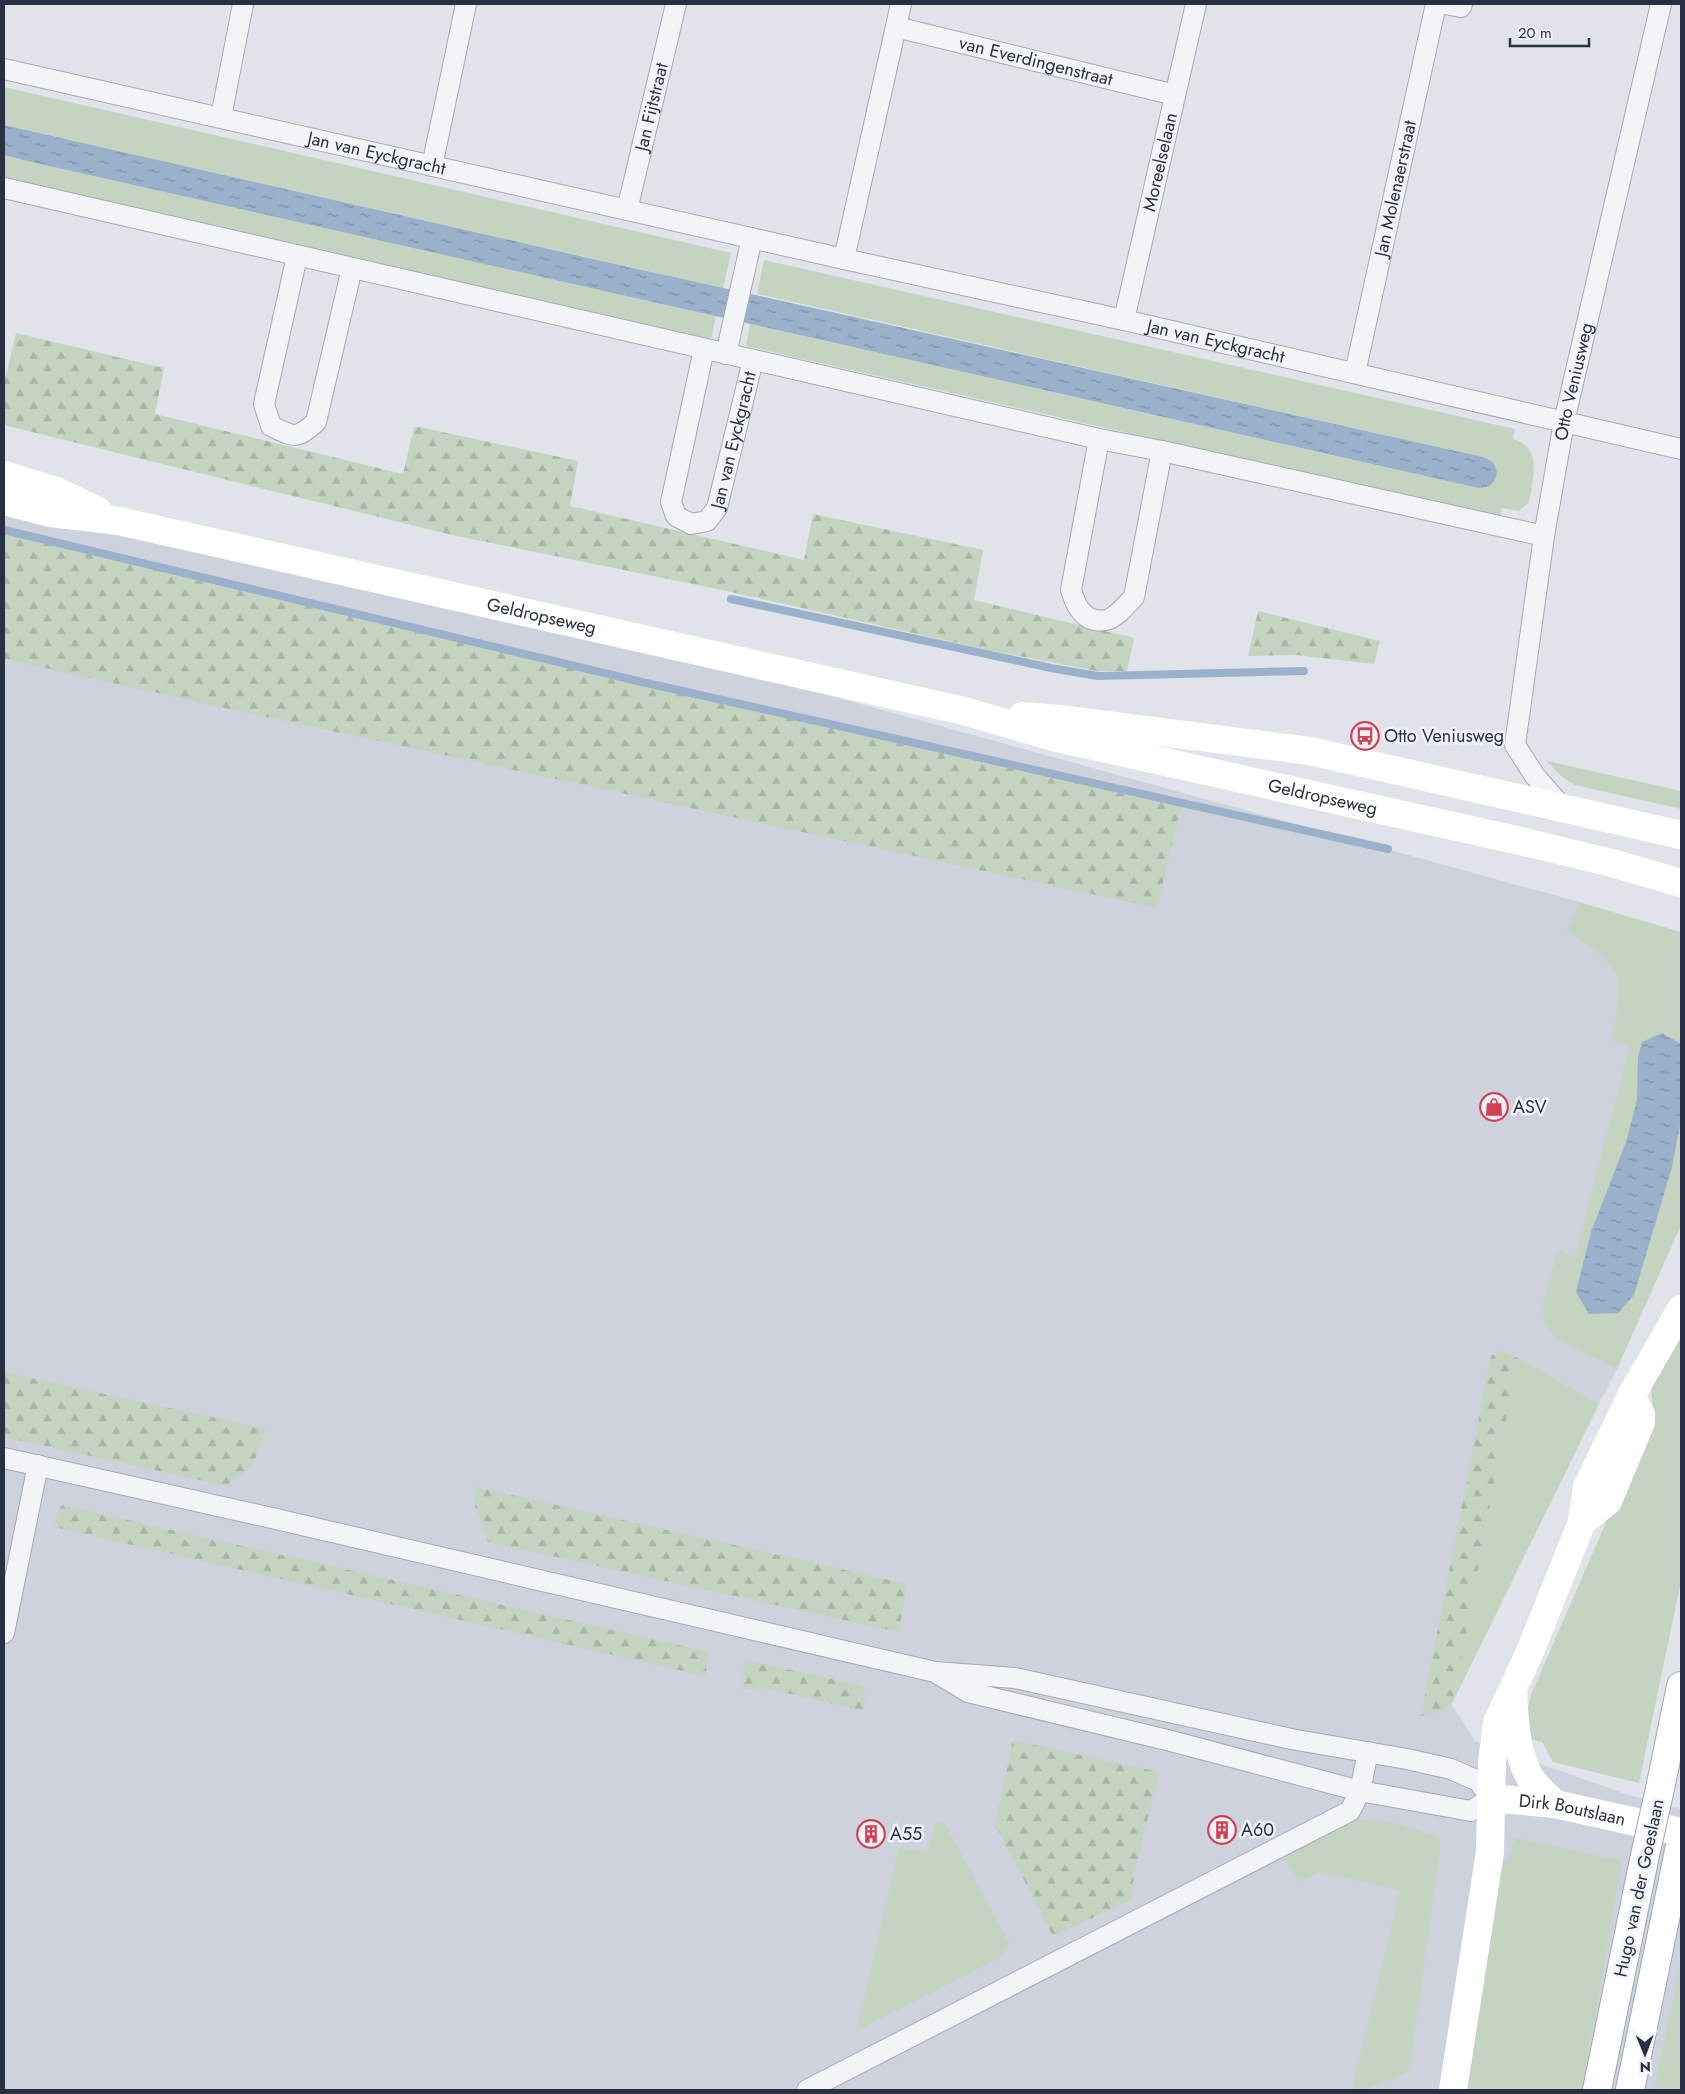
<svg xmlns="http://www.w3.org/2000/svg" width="1685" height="2094" viewBox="0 0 1685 2094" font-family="Jost,sans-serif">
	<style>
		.built { fill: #ced2dc }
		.grass { fill: #c5d4c1 }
		.forest { fill: url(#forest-firs) }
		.water { fill: url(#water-ripples) }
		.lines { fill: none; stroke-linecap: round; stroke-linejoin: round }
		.stream { stroke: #9ab0cb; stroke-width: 8 }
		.street-casing { stroke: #a5aab4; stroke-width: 22 }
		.primary-casing { stroke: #9fa7b6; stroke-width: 30 }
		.street { stroke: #f3f4f8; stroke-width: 20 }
		.secondary { stroke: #fff; stroke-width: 28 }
		.primary { stroke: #fff; stroke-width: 28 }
		.primary-bridge-casing { stroke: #9fa7b6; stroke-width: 30; stroke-linecap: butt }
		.primary-bridge { stroke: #fff; stroke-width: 28 }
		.labels { text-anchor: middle; stroke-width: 5; stroke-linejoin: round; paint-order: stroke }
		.street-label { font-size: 18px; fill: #283042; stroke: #f0f2f7 }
		.poi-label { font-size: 18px; fill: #283042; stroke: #f0f2f7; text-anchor: start }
	</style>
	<defs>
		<pattern id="forest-firs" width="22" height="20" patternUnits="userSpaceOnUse" patternTransform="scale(1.25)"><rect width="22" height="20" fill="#c5d4c1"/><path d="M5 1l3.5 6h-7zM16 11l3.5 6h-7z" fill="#a9b6a7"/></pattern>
		<pattern id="water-ripples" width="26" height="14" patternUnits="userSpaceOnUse" patternTransform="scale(1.25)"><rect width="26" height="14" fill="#9ab0cb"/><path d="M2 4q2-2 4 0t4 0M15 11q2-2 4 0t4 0" fill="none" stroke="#7e90a6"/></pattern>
	</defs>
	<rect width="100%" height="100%" fill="#e0e3ea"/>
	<path class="built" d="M 4,488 L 552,619 L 1579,902 L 1644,1015 L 1617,1369 L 1447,1697 L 1475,1741 L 1629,1795 L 1681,1809 L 1681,2090 L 4,2090 Z"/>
	<g class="grass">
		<path d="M 4,87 L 731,253 L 723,288 L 4,125 Z"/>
		<path d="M 4,155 L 716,316 L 711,339 L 4,180 Z"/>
		<path d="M 764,260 L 1515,429 L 1513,439 C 1543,447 1533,480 1529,502 L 1519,511 L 1502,508 L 1500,518 L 746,346 L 750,324 L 1478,488 C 1493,488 1493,480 1496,468 L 1489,459 L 1483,457 L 757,294 Z"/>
		<path d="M 1547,761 L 1681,791 L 1681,809 L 1575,785 L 1562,777 Z"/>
		<path d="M 1579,902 L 1681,932 L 1681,1225 L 1617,1369 L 1556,1339 L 1544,1321 L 1543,1302 L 1558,1250 L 1575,1258 L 1630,1045 L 1613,1041 C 1614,1029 1621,988 1618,979 C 1610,956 1586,943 1567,932 Z"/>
		<path d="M 1681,1330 L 1681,1581 L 1639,1783 L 1553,1762 L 1542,1742 L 1528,1739 L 1527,1713 L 1531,1695 L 1653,1414 L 1651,1385 Z"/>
		<path d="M 1518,1358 L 1599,1404 L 1453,1702 Z"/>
		<path d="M 1355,1819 L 1390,1822 L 1440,1837 L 1440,1851 L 1409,2072 L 1362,2090 L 1352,2090 L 1400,1890 L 1321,1872 L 1299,1881 L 1286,1860 L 1290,1852 Z"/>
		<path d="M 944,1822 L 1009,1943 L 1000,1958 L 857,2030 L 899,1847 L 927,1853 L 935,1824 Z"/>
		<path d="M 1515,1838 L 1622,1861 L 1582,2090 L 1467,2090 L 1499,1863 L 1507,1862 Z"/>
		<path d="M 1681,1963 L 1681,2090 L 1654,2090 Z"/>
	</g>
	<g class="forest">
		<path d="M 16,333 L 164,368 L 155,414 L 403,474 L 414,427 L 419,427 L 578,461 L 570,506 L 804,560 L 813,514 L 983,550 L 974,600 L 1134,638 L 1127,671 L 1097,671 L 988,650 L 722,590 L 452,535 L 4,425 L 4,384 Z"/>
		<path d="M 4,532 L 1182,803 L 1157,908 L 220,707 L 4,659 Z"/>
		<path d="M 1258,611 L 1380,641 L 1374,664 L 1296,655 L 1248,656 Z"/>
		<path d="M 1499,1351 L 1518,1358 L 1453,1702 C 1442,1711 1435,1714 1421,1716 L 1491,1356 Z"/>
		<path d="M 4,1372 L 265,1429 C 261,1442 258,1458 249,1468 C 241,1475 233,1478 227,1486 L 4,1437 Z"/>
		<path d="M 476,1487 L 907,1584 L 899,1632 L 488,1542 L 475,1505 Z"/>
		<path d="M 62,1505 L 709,1652 L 705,1676 L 54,1527 L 58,1511 Z"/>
		<path d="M 745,1660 L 863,1686 L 865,1695 L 864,1711 L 765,1688 L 743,1690 L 742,1679 Z"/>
		<path d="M 1016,1741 L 1159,1772 L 1134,1874 L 1131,1900 L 1053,1936 L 996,1826 L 1012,1742 Z"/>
	</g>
	<g class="water">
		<path d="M 4,125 L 602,261 L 1483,457 C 1504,463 1500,489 1478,488 L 32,162 L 4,155 Z"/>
		<path d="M 1662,1033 L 1681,1044 L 1681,1120 L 1672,1167 L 1634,1295 L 1618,1313 L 1589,1314 L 1576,1292 L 1591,1232 L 1626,1142 L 1637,1100 L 1638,1057 L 1642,1042 Z"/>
	</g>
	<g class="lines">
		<g class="stream">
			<path d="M 4,530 L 642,682 L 1388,849"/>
			<path d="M 731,599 L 1051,668 L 1098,676 L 1304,671"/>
		</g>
		<defs>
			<g id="street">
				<path d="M 1445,4 L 1461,7 L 1462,4"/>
				<path id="s1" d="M 896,27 L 1175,95"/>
				<path id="s2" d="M 4,69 L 844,259 L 1124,320 L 1681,449"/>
				<path d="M 221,117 L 243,4"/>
				<path d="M 432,166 L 466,4"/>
				<path d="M 4,188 L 1099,439 L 1162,451 L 1544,536"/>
				<path id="s3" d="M 627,210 L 676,4"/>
				<path d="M 297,256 L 264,404 L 271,426 C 296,438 296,439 316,422 L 352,268"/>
				<path d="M 844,259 L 901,4"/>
				<path id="s4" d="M 1124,320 L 1196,4"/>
				<path id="s5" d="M 704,349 L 671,502 L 676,516 L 691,524 L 707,521 L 717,508 L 753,360"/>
				<path d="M 726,354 L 752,238"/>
				<path id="s6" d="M 1355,373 L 1436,4"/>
				<path d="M 1099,439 L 1071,590 C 1076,607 1085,624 1106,620 C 1116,618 1127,604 1134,597 L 1162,451"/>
				<path id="s7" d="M 1564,809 L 1535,776 L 1515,745 L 1544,536 L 1564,422 L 1661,4"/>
				<path d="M 4,1458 L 276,1519 L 935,1672 L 1015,1678 L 1291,1739 L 1407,1759 L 1451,1769 L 1478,1781 L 1491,1798 L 1471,1811 L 1360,1791 L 1171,1741 L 968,1692 L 935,1672"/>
				<path d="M 4,1633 L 38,1465"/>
				<path d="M 807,2090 L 1350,1811 L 1360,1791 L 1368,1752"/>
			</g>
			<g id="primary">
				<path d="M 1661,1784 L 1681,1686"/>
				<path d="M 1597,2090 L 1644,1860"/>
				<path d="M 1630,2090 L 1681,1841"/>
			</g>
		</defs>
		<use href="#street" class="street-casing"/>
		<use href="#primary" class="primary-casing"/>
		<use href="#street" class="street"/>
		<g class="secondary">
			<path d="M 4,475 L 56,491 L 98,511"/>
			<path id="s8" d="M 4,501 L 50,513 L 119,521 L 906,698 L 964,711 L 1057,738 L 1516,840 L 1612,863 L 1681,883"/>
			<path d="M 1022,716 L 1060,719 L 1310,751 L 1681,835"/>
			<path d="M 1582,1522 L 1608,1501 L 1641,1422 L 1641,1414 L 1631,1396"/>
			<path d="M 1513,1691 C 1514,1715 1516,1750 1527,1772 C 1533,1785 1545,1794 1555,1804"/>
			<path id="s9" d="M 1491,1798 L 1555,1804 L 1681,1832"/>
			<path d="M 1453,2090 L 1490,1852 L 1492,1762 L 1497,1723 L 1529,1654 L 1582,1522 L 1587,1487 L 1631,1396 L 1681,1309"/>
		</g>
		<use href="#primary" class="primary"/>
		<defs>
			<path id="primary-bridge" d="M 1644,1860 L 1661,1784"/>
		</defs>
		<use href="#primary-bridge" class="primary-bridge-casing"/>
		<use href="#primary-bridge" class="primary-bridge"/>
	</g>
	<defs>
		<symbol id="bus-ring" viewBox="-11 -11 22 22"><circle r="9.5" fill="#f0f2f7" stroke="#d34052" stroke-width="1.5"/><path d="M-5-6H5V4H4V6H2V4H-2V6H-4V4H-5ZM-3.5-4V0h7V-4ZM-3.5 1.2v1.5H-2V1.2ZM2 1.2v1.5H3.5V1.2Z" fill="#d34052"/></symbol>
		<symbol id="shop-ring" viewBox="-11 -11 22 22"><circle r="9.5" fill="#f0f2f7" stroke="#d34052" stroke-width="1.5"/><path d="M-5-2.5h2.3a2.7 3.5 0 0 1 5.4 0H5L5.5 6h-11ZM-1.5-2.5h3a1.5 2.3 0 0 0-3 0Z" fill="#d34052"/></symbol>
		<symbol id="building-ring" viewBox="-11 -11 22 22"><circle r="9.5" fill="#f0f2f7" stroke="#d34052" stroke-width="1.5"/><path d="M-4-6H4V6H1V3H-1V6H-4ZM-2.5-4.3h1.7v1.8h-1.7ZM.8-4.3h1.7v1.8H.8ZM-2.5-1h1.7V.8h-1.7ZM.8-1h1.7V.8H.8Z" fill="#d34052"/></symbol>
	</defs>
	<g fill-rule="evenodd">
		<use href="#bus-ring" x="1349" y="720" width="32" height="32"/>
		<use href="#shop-ring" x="1478" y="1091" width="32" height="32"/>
		<use href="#building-ring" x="1206" y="1814" width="32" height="32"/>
		<use href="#building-ring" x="855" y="1818" width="32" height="32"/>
	</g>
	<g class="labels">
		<g class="street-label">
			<text dy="6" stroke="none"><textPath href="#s1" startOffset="144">van Everdingenstraat</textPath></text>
			<text dy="6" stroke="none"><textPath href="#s3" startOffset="106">Jan Fijtstraat</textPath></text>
			<text dy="6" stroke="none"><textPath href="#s2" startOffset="382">Jan van Eyckgracht</textPath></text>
			<text dy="6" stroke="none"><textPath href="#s4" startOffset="162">Moreelselaan</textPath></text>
			<text dy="6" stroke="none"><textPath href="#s6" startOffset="189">Jan Molenaerstraat</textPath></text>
			<text dy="6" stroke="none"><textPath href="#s2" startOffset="1242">Jan van Eyckgracht</textPath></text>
			<text dy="6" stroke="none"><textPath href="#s7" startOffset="449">Otto Veniusweg</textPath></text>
			<text dy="6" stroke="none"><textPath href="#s5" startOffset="291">Jan van Eyckgracht</textPath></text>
			<text dy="6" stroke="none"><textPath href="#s8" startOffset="550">Geldropseweg</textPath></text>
			<text dy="6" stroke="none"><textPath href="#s8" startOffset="1352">Geldropseweg</textPath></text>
			<text dy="6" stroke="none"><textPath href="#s9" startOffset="82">Dirk Boutslaan</textPath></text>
			<text transform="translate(1639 1888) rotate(-78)" y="6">Hugo van der Goeslaan</text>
		</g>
		<g class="poi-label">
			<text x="1384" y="742">Otto Veniusweg</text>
			<text x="1513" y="1113">ASV</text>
			<text x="1241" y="1836">A60</text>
			<text x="890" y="1840">A55</text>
		</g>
	</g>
	<rect width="1685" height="2094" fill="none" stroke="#283042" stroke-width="10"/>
	<g transform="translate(1645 2054) rotate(179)" stroke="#f0f2f7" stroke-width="4" paint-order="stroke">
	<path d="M0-4L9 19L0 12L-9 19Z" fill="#283042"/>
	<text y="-8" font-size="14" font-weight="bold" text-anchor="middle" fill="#283042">N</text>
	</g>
	<path d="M1510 38v8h79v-8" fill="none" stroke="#283042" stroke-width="2.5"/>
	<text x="1518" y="38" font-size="15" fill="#283042" stroke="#f0f2f7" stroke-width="4" paint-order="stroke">20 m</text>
</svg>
